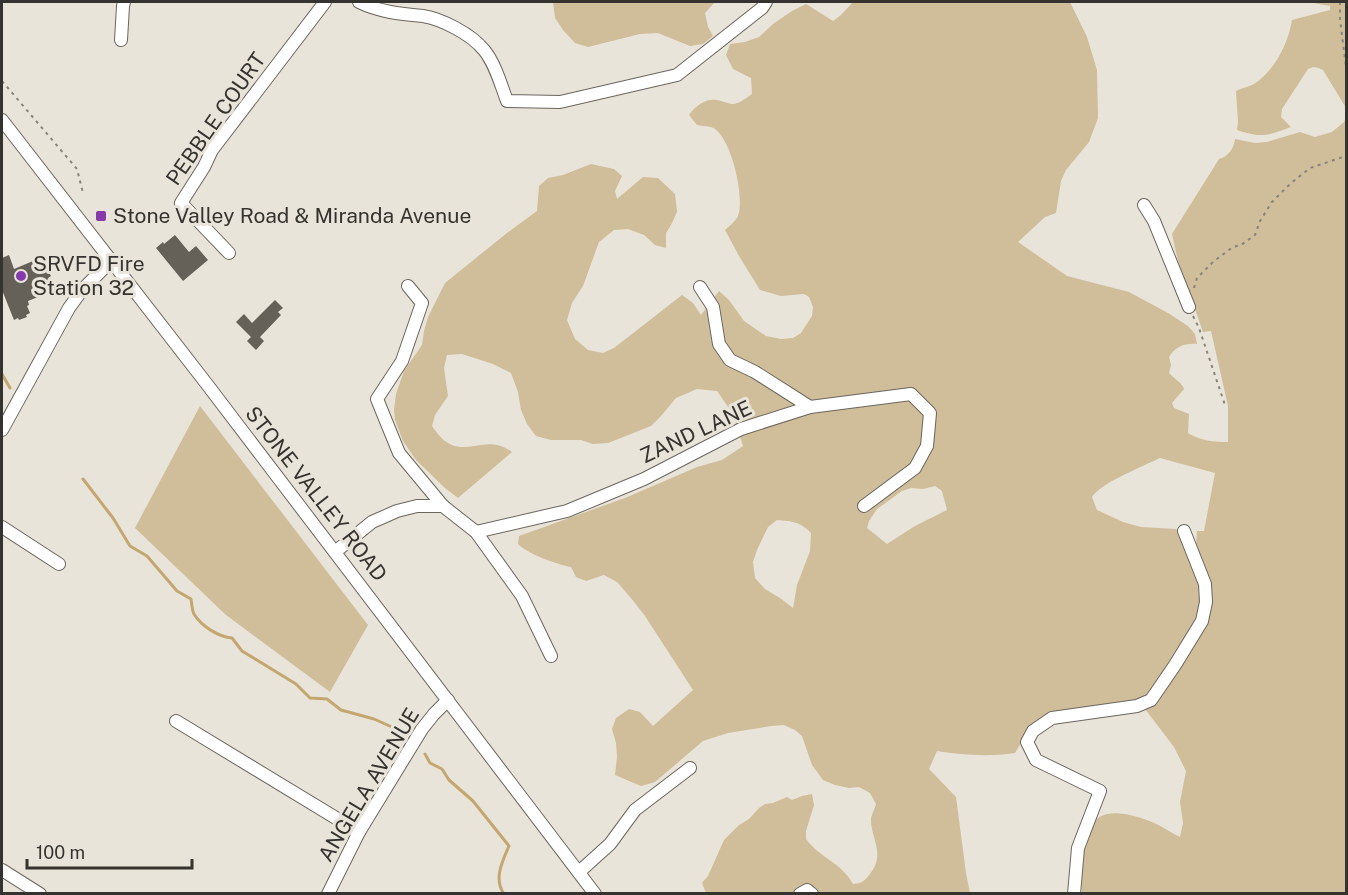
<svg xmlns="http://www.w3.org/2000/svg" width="1348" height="895" viewBox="0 0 1348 895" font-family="'Public Sans',sans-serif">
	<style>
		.green { fill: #d0bd99; fill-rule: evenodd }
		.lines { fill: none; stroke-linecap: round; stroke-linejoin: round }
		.stream { stroke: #c4a770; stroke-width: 3 }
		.building { fill: #656058 }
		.minor-casing { stroke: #6b665e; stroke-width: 14 }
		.path { stroke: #88847d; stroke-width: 2; stroke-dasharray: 3 4.5; stroke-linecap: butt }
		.minor { stroke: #fff; stroke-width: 12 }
		.poi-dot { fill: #873aab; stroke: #e9e4d9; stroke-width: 2 }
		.labels { text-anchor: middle; stroke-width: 6; stroke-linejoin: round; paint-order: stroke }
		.street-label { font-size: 21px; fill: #35332f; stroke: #e9e4d9 }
		.poi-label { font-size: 21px; fill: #35332f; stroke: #e9e4d9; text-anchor: start }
	</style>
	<rect width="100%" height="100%" fill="#e9e4d9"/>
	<g class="green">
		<path d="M 553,2 L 715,2 L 705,13 L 708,27 L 713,36 L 703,44 L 690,46 L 658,33 L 640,34 L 588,47 L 575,43 L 563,30 L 555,18 Z"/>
		<path d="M 853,2 L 1070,2 L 1087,37 L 1097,70 L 1098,118 L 1089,142 L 1066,170 L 1061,181 L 1056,213 L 1045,217 L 1018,242 L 1067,276 L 1129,292 L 1168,313 L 1188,326 L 1195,334 L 1197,344 C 1185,343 1176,346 1169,357 L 1171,365 L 1169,373 C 1174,379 1182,382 1184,389 L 1172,403 L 1174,408 L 1189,414 L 1188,433 C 1201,441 1213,442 1228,442 L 1228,406 L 1211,331 L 1203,332 L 1178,261 L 1172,234 L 1219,159 C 1229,156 1234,148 1235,139 L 1255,143 L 1267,142 L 1300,132 L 1315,137 L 1332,132 L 1344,122 L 1346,118 L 1346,893 L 1082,893 C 1081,876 1083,829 1098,818 C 1112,808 1137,816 1152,822 C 1162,826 1171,833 1180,837 L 1183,823 L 1180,802 L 1186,771 L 1174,747 L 1145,709 L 1156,701 L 1191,651 L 1206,621 L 1196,546 L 1197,531 L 1204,531 L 1215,473 L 1160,458 C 1144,466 1100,483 1092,497 L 1097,510 L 1123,522 L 1141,527 L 1176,529 L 1184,543 L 1201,592 L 1200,611 L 1198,620 C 1183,644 1160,686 1138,701 L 1028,731 L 1015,753 C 986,757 965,755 937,751 L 929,769 L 956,797 L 966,873 L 970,893 L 706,893 L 702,883 L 708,876 L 724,840 L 739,825 L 749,819 L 759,808 L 765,804 L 773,803 L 787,797 L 792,800 L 802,796 L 812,794 L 814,805 L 806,831 L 806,839 C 821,859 841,862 853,884 C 860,884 865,881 869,875 C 887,854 870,838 871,818 C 872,814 875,808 876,804 L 870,793 L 859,787 L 849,788 L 835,785 L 823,780 L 812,765 L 802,736 L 795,730 L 784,725 L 771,726 L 728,733 L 703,741 L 655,782 L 641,786 L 615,775 L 617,757 L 616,743 L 612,729 L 616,718 L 629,709 L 640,712 L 653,726 L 693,690 L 645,616 L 631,598 L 617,582 L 604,575 L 586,581 L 576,577 L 571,567 C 558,565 526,553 518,544 L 519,536 L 625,498 L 697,467 L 722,460 L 743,446 L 733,414 L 717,391 L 697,389 L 676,398 L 661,416 L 651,426 L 608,443 L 593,444 L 581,440 L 551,440 L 536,436 L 527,424 L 521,410 L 518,392 L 511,373 L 493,364 L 462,354 L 447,355 L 444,368 L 448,396 L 435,415 L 432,426 C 460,469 481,429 512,452 L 458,498 L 445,488 L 416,460 L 403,441 L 395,420 L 394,410 L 396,394 L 404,371 L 422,345 L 424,331 L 428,317 L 445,283 L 507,233 L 537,211 L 539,186 L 548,178 L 563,175 L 591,164 L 614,169 L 622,176 L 615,191 L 617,199 L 643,177 L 658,178 L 675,194 L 677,212 L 671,225 L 666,233 L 666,248 L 655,245 L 644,235 L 628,229 L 614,230 L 599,242 L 583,286 L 572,303 L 567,320 L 575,339 L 588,350 L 603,353 L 614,348 L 682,295 L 693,303 L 701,315 L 719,291 L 729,300 L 744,321 L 766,336 L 781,339 L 793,338 L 801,333 L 812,316 L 813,307 L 809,297 L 804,294 L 781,296 L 760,290 L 739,256 L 725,230 C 729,226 735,222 738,216 C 745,198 732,141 715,129 C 711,126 703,126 697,125 L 689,115 C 697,104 708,97 721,101 C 722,101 730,104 731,104 C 738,105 746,98 752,94 L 751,78 L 733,69 L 726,55 L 730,44 L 745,42 L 759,37 L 773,24 L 792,11 L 806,4 L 833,21 L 841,15 ZM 935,486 L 942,491 L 947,510 L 915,526 L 887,544 L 867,528 L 869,521 L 877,509 L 902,491 L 911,488 L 923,489 ZM 777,520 C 793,521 800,522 811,533 L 810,551 L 797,585 L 793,608 L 780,598 L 765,589 L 755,578 L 753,562 L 757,550 L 768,527 Z"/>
		<path d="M 1308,2 L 1346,2 L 1346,108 L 1323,70 C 1317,67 1314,66 1308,69 L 1282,109 L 1281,117 L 1291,127 C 1267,136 1261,138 1237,130 L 1238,122 L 1236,91 C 1242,88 1248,87 1254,84 C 1275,70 1288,44 1292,20 L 1330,10 L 1330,6 Z"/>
		<path d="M 200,406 L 368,625 L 330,692 L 226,615 L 135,528 Z"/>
	</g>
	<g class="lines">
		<g class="stream">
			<path d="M 2,374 L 10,388"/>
			<path d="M 83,479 L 113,518 L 130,546 L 147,556 L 177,591 L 191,599 C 192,605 192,610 194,614 C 201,626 219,637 232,638 L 242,651 L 296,684 L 310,698 L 327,699 L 341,710 L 374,719 L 403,732"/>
			<path d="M 425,754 L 430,763 L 442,769 L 449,780 L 473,801 L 509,846 C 503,860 493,879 504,894"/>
		</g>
	</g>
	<g class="building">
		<path d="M 175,235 L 189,252 L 196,246 L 208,260 L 183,281 L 156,248 L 163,242 L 164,244 Z"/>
		<path d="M 9,255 L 14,269 L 45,256 L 50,268 L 47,269 L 51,276 L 48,278 L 50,282 L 34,288 L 38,297 L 28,301 L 29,305 L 27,306 L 30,313 L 26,315 L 27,317 L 19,320 L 18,318 L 14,320 L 2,290 L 2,258 Z"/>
		<path d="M 275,300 L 283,308 L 278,312 L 281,315 L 260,337 L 264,341 L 256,350 L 247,341 L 251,337 L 236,322 L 244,314 L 252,323 Z"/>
	</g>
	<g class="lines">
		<defs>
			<g id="minor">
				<path d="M 359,2 C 379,12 401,14 423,16 C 442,19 471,34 484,50 C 495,63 501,85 507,101 L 560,102 L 677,75 L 762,8 L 766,2"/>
				<path d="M 121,40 L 123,6 L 124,2"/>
				<path d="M 2,120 L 206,383 L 595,894"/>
				<path d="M 1144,205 L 1154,221 L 1189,307"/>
				<path d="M 229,253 L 181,203 L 204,167 L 212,150 L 325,2"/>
				<path d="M 408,286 L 422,303 L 402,361 L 377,399 L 399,453 L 443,506"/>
				<path d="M 700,287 L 713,307 L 719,344 L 730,360 L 755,372 L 810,407"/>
				<path d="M 2,430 L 69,308 L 82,290 L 111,261"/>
				<path d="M 2,527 L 59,564"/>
				<path d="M 476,532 L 567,511 L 644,479 L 741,429 L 810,407 L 911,394 L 930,413 L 927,446 L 915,468 L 864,506"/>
				<path d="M 335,552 L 372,522 L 397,511 L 417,506 L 443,506 L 476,532 L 522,596 L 551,656"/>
				<path d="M 176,721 L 359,832"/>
				<path d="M 2,870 L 40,894"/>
				<path d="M 579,872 L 610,844 L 635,810 L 690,768"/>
				<path d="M 328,894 L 359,832 L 422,729 L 434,714 L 448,700"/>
				<path d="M 800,894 L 807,890 L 812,894"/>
				<path d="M 1074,894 L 1078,848 L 1100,791 L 1036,760 L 1027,742 L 1033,731 L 1052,718 L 1137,706 L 1151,700 L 1175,665 L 1202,621 L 1206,602 L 1205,584 L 1184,531"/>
			</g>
		</defs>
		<use href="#minor" class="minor-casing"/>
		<g class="path">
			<path d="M 1340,2 L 1340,19 L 1346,67"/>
			<path d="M 2,81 L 77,169 L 83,193"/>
			<path d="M 1194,288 L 1197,278 L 1214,261 L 1233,247 L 1241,245 L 1255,235 L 1260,221 L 1272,202 L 1291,183 L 1310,168 L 1346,156"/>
			<path d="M 1193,316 L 1199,328 L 1225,405"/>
		</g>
		<use href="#minor" class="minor"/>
	</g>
	<g class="poi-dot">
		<rect x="95" y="210" width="12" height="12" rx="3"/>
		<circle cx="21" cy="276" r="6"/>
	</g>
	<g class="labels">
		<g class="street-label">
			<text transform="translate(216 119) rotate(-55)" y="7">PEBBLE COURT</text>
			<text transform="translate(696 432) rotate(-25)" y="7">ZAND LANE</text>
			<text transform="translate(316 494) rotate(52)" y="7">STONE VALLEY ROAD</text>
			<text transform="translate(369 785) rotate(-59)" y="7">ANGELA AVENUE</text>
		</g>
		<g class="poi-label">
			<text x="113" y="223">Stone Valley Road &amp; Miranda Avenue</text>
			<text x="33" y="271">SRVFD Fire<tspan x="33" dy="24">Station 32</tspan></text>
		</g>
	</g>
	<rect width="1348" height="895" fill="none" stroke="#35332f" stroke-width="6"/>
	<path d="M27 859v9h165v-9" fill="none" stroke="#35332f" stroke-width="3"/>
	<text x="36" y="859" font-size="18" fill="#35332f" stroke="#e9e4d9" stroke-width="4.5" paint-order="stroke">100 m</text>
</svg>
